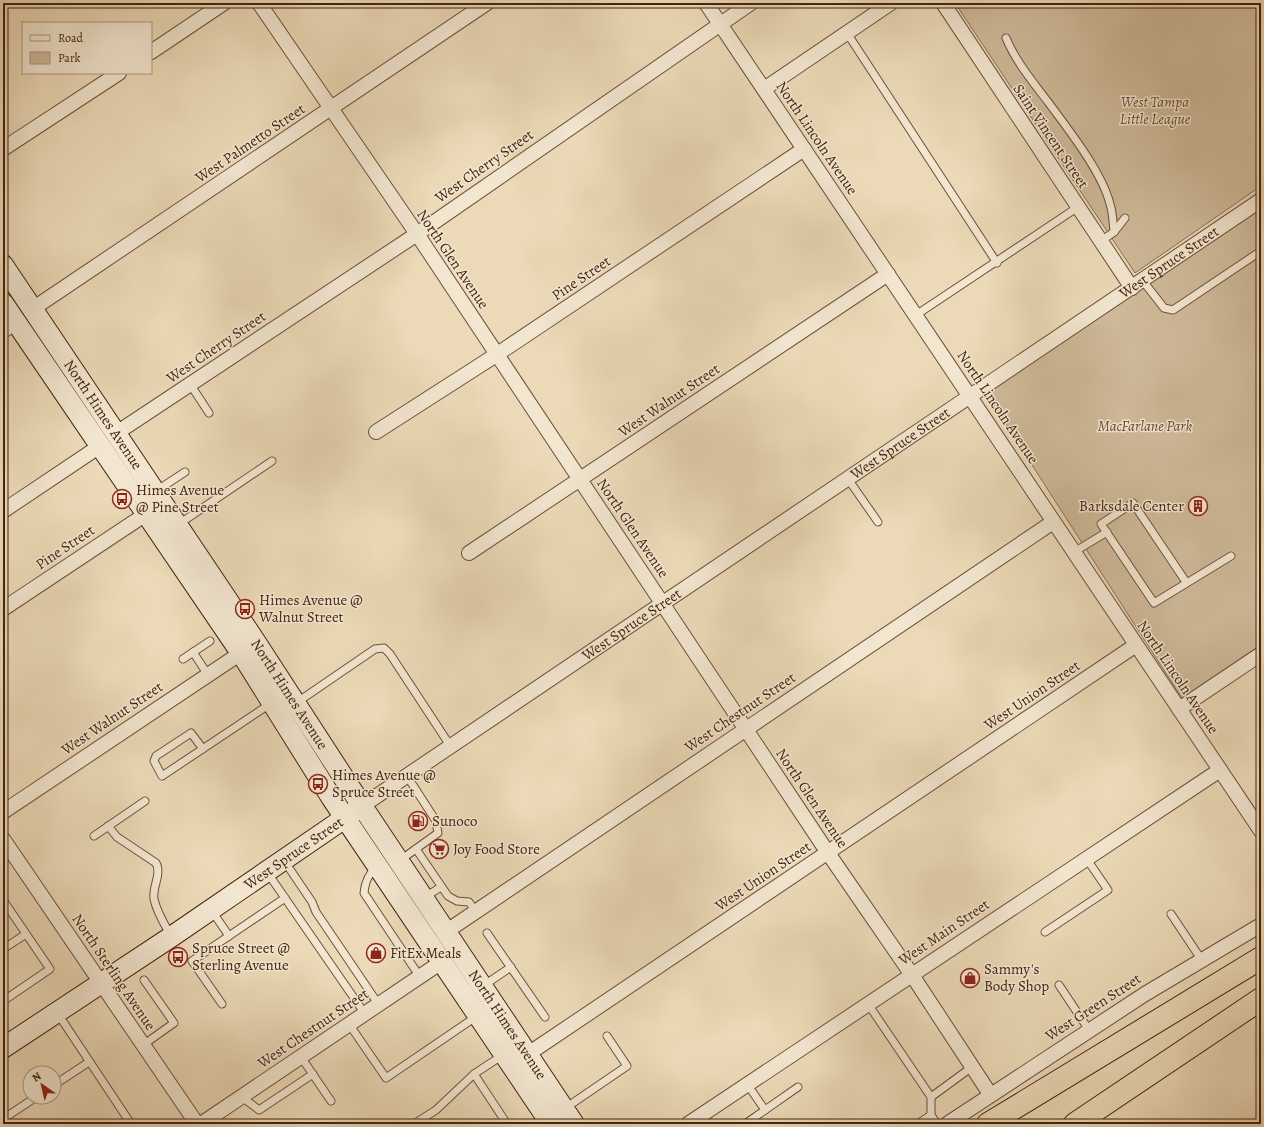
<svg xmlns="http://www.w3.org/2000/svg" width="1264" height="1127" viewBox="0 0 1264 1127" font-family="Alegreya,serif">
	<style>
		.green { fill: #cfba9a; stroke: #8a6e54 }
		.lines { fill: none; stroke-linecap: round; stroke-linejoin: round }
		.lane-casing { stroke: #6e5039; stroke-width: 9 }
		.street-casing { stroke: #6e5039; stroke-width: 16 }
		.secondary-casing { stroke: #44230f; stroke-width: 22 }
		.highway-casing { stroke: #44230f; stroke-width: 24 }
		.lane { stroke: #f2e6d0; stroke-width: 7 }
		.street { stroke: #f2e6d0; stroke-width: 14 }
		.secondary { stroke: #f2e6d0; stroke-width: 20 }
		.highway { stroke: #ebd9b7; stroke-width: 22 }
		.labels { text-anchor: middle; stroke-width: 3; stroke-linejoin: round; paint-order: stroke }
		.park-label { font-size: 15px; font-style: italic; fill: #674932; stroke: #f2e6d0 }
		.street-label { font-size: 15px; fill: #44230f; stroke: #f2e6d0 }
		.poi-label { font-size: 15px; fill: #44230f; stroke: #f2e6d0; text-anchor: start }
	</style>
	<rect width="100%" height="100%" fill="#ebd9b7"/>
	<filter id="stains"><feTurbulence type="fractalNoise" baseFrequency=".005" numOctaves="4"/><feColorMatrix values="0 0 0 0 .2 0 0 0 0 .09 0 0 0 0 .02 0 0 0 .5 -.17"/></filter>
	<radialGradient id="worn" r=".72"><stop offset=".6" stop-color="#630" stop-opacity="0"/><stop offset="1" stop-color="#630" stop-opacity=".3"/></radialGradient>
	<g class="green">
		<path d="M 955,3 L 1261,3 L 1261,186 L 1135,273 Z"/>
		<path d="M 1261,208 L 1261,647 L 1183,700 L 989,398 L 992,389 Z"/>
	</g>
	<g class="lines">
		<defs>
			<g id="lane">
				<path d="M 847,33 L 997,263"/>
				<path d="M 1006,38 C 1016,62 1033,82 1048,102 C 1068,129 1102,172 1110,204 C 1113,213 1113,223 1114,232"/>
				<path d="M 1101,241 L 1114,232 L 1125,218"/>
				<path d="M 1143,281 L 1164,308 L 1173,310 L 1261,251"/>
				<path d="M 916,315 L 1078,207"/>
				<path d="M 190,384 L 209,413"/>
				<path d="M 848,479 L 878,522"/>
				<path d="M 156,491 L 185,472"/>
				<path d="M 179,524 L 272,461"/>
				<path d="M 1074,552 L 1107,532"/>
				<path d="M 1186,582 L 1133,503 L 1101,524 L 1154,603 L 1231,556"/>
				<path d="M 193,652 L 208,675"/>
				<path d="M 183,659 L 210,641"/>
				<path d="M 296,703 L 375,649 L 384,648 L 390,654 L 451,747"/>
				<path d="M 203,749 L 191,733 L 156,756 L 154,761 L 162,776 L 270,704"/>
				<path d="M 108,826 L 117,837 L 156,863 C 162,874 152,887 154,899 C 157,913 165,925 171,936"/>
				<path d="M 94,836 L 145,801"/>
				<path d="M 416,849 L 448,896 L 457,901 L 469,902 L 476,912"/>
				<path d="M 399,861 L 438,833 L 436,821 L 407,776"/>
				<path d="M 285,862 L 312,902 L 316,912 L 379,1005"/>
				<path d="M 377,867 C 368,874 365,882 364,893 L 420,977"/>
				<path d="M 267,872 L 365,1014"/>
				<path d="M 425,897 L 441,887"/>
				<path d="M 3,900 L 50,969 L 3,1001"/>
				<path d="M 212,911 L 229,936"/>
				<path d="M 1171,914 L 1201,959"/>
				<path d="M 1045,932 L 1108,890 L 1086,858"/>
				<path d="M 487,933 L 545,1017"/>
				<path d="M 3,949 L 26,934"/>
				<path d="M 1059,985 L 1089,1030"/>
				<path d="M 483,986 L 511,967"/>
				<path d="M 222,1004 L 192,961 L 285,898"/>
				<path d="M 868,1004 L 931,1097 L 931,1115 L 937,1124"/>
				<path d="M 58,1014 L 131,1124"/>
				<path d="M 349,1024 L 386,1078 L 477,1016"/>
				<path d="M 143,1045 L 174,1023 L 144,980"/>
				<path d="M 301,1057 L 331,1101"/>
				<path d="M 474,1074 L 507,1124"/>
				<path d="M 747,1084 L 765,1110"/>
				<path d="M 54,1085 L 89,1062"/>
				<path d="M 242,1097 L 259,1110 L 313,1074"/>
				<path d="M 931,1097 L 972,1067"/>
				<path d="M 564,1109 L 627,1066 L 607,1036"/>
				<path d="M 3,1119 L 36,1097"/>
				<path d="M 414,1124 L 436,1110 L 474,1074 L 503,1055"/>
				<path d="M 745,1124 L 798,1087"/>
				<path d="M 918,1124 L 931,1115"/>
			</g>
			<g id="street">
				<path d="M 259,3 L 417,234 L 828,853 L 912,975 L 990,1094"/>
				<path d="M 706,3 L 1261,831"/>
				<path d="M 943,3 L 1132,288"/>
				<path d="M 151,52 L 224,3"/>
				<path d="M 764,89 L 891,3"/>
				<path d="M 3,149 L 119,73"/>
				<path d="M 31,310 L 487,3"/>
				<path d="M 3,331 L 16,322"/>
				<path d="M 376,432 L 496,355 L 804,149"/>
				<path d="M 115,434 L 417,234 L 751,3"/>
				<path d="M 3,511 L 100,446"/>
				<path d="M 469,553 L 888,274"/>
				<path d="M 3,609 L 146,514"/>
				<path d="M 1179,709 L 1261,654"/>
				<path id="s1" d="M 362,806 L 1261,200"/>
				<path d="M 3,812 L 241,653"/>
				<path d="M 3,839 L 197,1124"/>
				<path d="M 447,931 L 1053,522"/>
				<path d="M 528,1054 L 1136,645"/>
				<path d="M 201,1124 L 443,961"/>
				<path d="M 688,1124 L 1220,770"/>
				<path d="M 947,1124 L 1145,994 L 1261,925"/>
			</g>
			<g id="secondary">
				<path id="s2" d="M 3,265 L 257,644 L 362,806 L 574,1124"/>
				<path d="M 3,303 L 241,653 L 331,797 L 551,1124"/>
				<path id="s3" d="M 3,1048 L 171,937 L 355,811"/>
			</g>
			<g id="highway">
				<path d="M 988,1124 L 1261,958"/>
				<path d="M 1075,1124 L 1261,999"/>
			</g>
		</defs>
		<use href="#lane" class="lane-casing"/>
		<use href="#street" class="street-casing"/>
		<use href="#secondary" class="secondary-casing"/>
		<use href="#highway" class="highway-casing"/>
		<use href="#lane" class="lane"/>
		<use href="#street" class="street"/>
		<use href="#secondary" class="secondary"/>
		<use href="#highway" class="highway"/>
	</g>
	<defs>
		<symbol id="bus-ring" viewBox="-11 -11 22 22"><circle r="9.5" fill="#f2e6d0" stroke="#8f2418" stroke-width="1.5"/><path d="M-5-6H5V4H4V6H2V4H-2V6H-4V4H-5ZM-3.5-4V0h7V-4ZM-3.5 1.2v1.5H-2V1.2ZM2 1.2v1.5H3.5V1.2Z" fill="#8f2418"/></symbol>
		<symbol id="building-ring" viewBox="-11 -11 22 22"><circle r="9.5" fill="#f2e6d0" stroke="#8f2418" stroke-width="1.5"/><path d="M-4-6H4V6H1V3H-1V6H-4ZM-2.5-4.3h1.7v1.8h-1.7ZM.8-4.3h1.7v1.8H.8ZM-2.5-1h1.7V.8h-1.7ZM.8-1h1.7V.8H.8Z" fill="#8f2418"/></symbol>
		<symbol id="fuel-ring" viewBox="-11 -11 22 22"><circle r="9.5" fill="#f2e6d0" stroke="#8f2418" stroke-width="1.5"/><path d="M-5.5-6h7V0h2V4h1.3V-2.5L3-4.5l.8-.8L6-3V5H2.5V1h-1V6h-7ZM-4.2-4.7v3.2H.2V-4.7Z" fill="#8f2418"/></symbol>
		<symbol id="supermarket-ring" viewBox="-11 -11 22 22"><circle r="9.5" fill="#f2e6d0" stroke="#8f2418" stroke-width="1.5"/><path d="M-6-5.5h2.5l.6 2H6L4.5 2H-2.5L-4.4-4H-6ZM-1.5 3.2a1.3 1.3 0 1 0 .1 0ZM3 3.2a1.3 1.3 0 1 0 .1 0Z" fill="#8f2418"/></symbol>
		<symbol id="shop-ring" viewBox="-11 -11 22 22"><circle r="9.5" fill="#f2e6d0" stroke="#8f2418" stroke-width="1.5"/><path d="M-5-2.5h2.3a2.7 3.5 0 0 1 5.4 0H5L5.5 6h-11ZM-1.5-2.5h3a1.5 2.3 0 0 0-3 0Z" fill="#8f2418"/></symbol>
	</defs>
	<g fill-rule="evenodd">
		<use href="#bus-ring" x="111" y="488" width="22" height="22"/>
		<use href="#building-ring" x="1187" y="495" width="22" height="22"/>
		<use href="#bus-ring" x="234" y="598" width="22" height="22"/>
		<use href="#bus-ring" x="307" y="773" width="22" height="22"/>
		<use href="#fuel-ring" x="407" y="810" width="22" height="22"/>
		<use href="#supermarket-ring" x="428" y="838" width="22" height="22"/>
		<use href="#shop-ring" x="365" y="942" width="22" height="22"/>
		<use href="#bus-ring" x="167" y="946" width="22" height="22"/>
		<use href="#shop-ring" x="959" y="967" width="22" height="22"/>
	</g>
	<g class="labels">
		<g class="park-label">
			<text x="1155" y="107">West Tampa<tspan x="1155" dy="17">Little League</tspan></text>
			<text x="1145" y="431">MacFarlane Park</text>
		</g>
		<g class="street-label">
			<text transform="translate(1051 136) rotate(56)" y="5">Saint Vincent Street</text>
			<text transform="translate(817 138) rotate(56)" y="5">North Lincoln Avenue</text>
			<text transform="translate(250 143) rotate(-34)" y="5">West Palmetto Street</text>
			<text transform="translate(484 166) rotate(-35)" y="5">West Cherry Street</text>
			<text transform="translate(453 259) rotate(56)" y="5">North Glen Avenue</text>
			<text dy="5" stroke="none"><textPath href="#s1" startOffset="973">West Spruce Street</textPath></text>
			<text transform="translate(581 278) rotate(-34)" y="5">Pine Street</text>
			<text transform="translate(216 347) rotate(-34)" y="5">West Cherry Street</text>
			<text transform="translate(669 400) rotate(-34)" y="5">West Walnut Street</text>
			<text transform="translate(998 407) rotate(56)" y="5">North Lincoln Avenue</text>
			<text dy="5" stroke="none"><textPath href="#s2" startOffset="180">North Himes Avenue</textPath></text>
			<text dy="5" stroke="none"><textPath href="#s1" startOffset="649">West Spruce Street</textPath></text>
			<text transform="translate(633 528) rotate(56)" y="5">North Glen Avenue</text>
			<text transform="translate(65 547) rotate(-34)" y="5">Pine Street</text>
			<text dy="5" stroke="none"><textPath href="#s1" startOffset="325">West Spruce Street</textPath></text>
			<text transform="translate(1178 677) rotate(56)" y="5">North Lincoln Avenue</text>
			<text dy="5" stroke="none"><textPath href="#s2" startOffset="516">North Himes Avenue</textPath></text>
			<text transform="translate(1032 695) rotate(-34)" y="5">West Union Street</text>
			<text transform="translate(740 712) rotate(-34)" y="5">West Chestnut Street</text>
			<text transform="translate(112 718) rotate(-34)" y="5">West Walnut Street</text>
			<text transform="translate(812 798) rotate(56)" y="5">North Glen Avenue</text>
			<text dy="5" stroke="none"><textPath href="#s3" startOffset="350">West Spruce Street</textPath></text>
			<text transform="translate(763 876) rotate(-34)" y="5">West Union Street</text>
			<text transform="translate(944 932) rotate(-34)" y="5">West Main Street</text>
			<text transform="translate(114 972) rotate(56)" y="5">North Sterling Avenue</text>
			<text transform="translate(1093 1007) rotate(-33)" y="5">West Green Street</text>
			<text dy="5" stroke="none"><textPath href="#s2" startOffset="912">North Himes Avenue</textPath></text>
			<text transform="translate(313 1028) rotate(-34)" y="5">West Chestnut Street</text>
		</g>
		<g class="poi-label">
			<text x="136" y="495">Himes Avenue<tspan x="136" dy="17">@ Pine Street</tspan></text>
			<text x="1184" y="511" text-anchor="end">Barksdale Center</text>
			<text x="259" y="605">Himes Avenue @<tspan x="259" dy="17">Walnut Street</tspan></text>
			<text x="332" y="780">Himes Avenue @<tspan x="332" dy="17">Spruce Street</tspan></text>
			<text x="432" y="826">Sunoco</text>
			<text x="453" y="854">Joy Food Store</text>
			<text x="192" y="953">Spruce Street @<tspan x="192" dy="17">Sterling Avenue</tspan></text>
			<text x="390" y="958">FitEx Meals</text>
			<text x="984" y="974">Sammy's<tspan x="984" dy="17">Body Shop</tspan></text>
		</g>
	</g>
	<rect width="1264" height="1127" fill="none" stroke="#ebd9b7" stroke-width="16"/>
	<rect x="4" y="4" width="1256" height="1119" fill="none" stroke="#44230f" stroke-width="2"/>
	<rect x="8" y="8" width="1248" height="1111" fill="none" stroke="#44230f"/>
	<rect x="22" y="22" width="130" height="52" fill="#f2e6d0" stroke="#ac9883"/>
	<rect x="30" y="35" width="20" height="6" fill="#f2e6d0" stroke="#ac9883"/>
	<text x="58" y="42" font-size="12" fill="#44230f">Road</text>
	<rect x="30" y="52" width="20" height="12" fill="#cfba9a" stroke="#ac9883"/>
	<text x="58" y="62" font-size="12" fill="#44230f">Park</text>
	<g transform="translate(42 1085) rotate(326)"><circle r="19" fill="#f2e6d0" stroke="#ac9883"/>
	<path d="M0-3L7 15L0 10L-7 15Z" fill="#8f2418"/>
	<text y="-6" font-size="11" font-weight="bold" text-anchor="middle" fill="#44230f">N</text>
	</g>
	<rect width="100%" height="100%" filter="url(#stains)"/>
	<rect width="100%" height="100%" fill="url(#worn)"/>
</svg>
